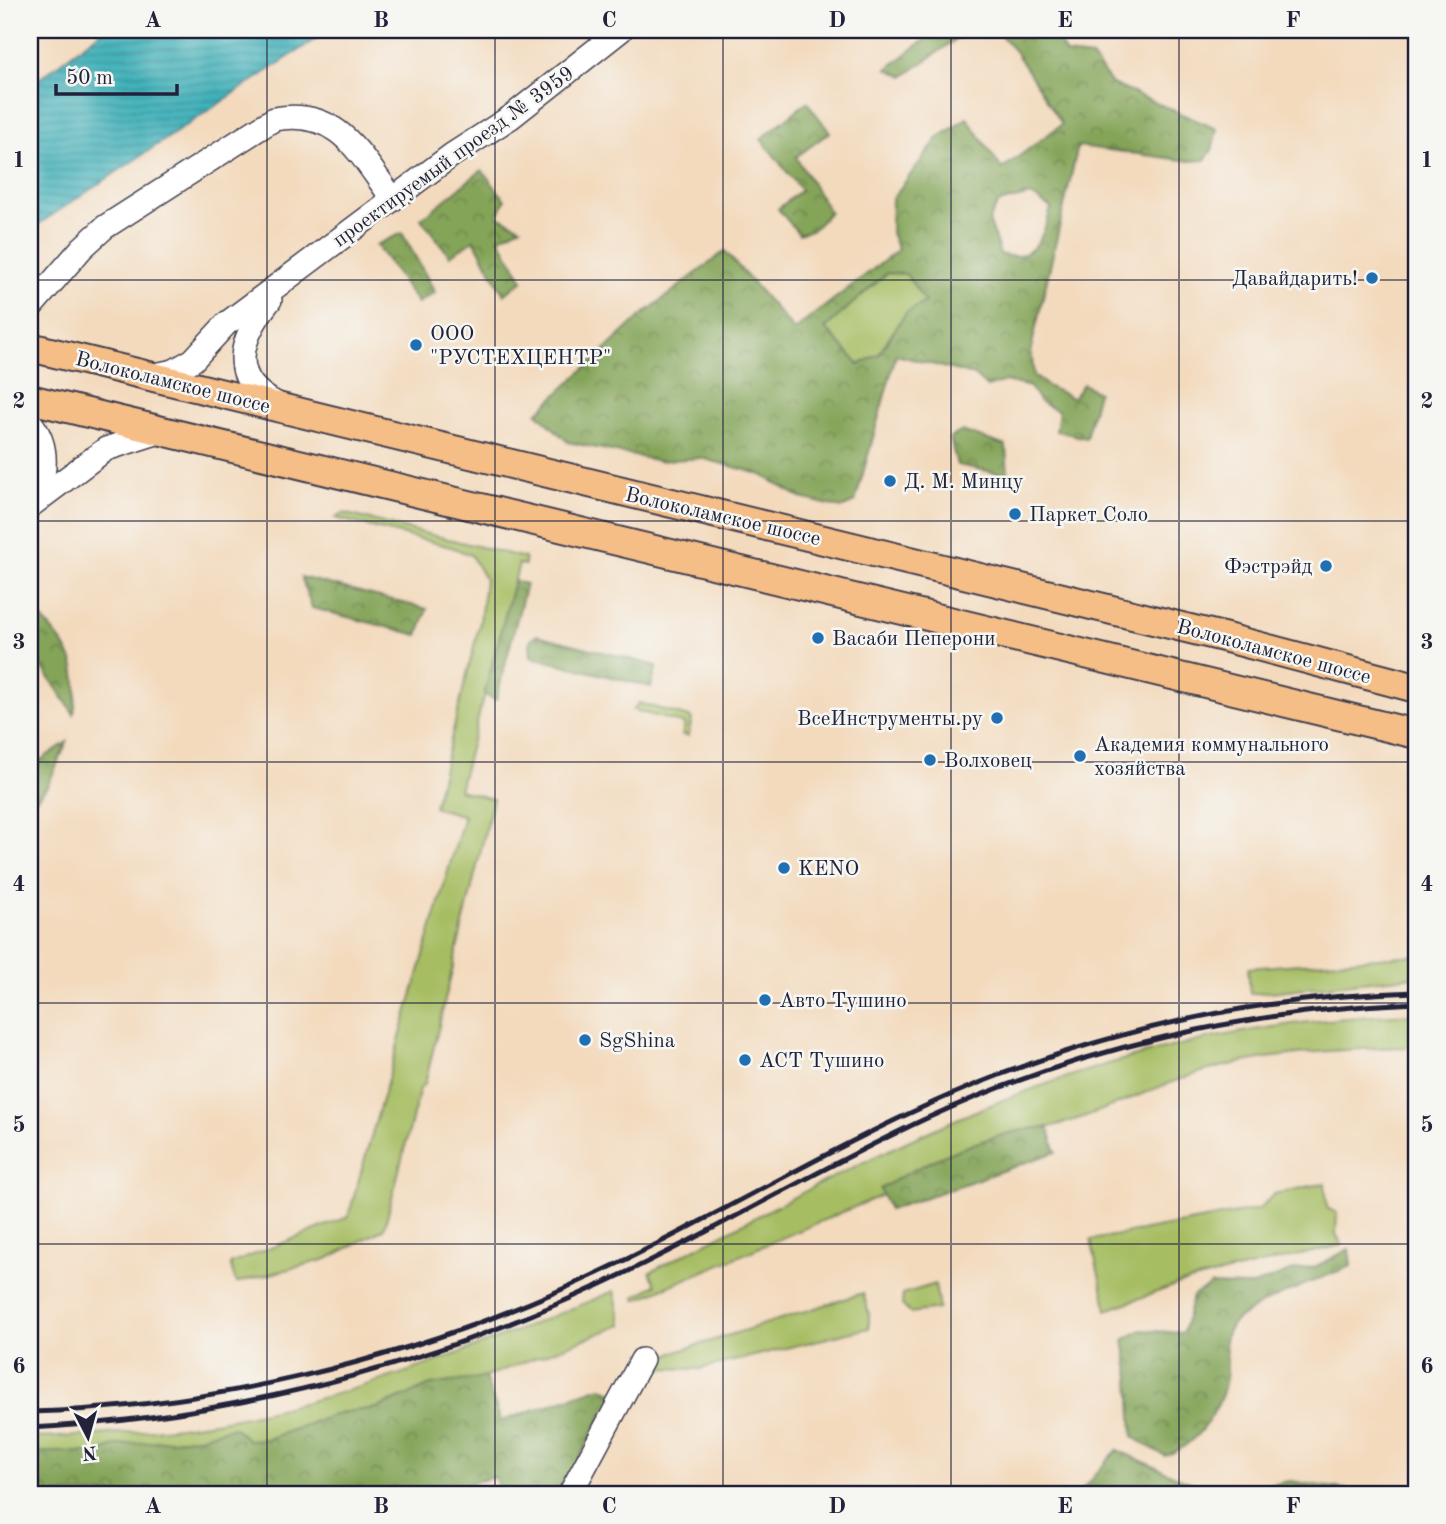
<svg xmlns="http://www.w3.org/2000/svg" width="1446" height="1524" viewBox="0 0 1446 1524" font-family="'Old Standard TT',serif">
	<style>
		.grass { fill: #a6bd62; stroke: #64704e; stroke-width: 2 }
		.forest { fill: url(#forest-crowns); stroke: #53634a; stroke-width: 2; fill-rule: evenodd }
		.water { fill: url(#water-rules); stroke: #326a7a; stroke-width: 2 }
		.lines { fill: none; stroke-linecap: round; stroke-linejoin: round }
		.minor-casing { stroke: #413e4e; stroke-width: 26 }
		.major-casing { stroke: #413e4e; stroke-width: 32 }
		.minor { stroke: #fff; stroke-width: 23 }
		.major { stroke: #f6be87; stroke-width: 28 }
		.rail { stroke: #22223b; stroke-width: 5 }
		.grid { fill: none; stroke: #22223b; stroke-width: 2; stroke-opacity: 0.55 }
		.poi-dot { fill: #1f6fb2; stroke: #f6f6f2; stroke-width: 2.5 }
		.labels { text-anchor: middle; stroke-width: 5; stroke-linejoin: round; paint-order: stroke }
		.street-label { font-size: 21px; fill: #22223b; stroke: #f6f6f2 }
		.poi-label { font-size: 21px; fill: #22223b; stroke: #f6f6f2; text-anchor: start }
		.neatline { fill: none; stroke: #22223b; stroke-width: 2.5 }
		.grid-label { font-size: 23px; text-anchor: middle; font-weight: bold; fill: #22223b }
	</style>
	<defs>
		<pattern id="forest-crowns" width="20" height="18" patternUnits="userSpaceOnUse" patternTransform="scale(1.75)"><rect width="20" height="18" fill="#84a458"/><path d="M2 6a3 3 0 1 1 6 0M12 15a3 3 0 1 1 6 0" fill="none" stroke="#6c854a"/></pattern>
		<pattern id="water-rules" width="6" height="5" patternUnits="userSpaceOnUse" patternTransform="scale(1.75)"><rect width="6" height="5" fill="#41b1ba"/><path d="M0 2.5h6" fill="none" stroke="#369098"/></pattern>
	</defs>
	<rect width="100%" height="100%" fill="#f6f6f2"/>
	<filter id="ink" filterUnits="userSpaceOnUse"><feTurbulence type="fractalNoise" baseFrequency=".0143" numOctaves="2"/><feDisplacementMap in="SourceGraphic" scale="14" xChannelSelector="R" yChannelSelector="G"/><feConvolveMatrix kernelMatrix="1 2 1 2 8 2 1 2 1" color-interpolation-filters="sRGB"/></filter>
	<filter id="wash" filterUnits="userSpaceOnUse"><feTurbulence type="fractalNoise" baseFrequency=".00686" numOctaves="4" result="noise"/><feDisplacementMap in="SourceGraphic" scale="28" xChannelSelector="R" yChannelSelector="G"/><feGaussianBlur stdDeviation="1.57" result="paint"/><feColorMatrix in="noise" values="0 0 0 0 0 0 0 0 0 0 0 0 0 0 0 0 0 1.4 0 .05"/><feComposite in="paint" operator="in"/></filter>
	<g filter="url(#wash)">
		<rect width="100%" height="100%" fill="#f3dabd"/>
		<g class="grass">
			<path d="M 887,273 L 906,274 L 926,302 L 891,334 L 879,354 L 859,365 L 825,328 Z"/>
			<path d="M 343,513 L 525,558 L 525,565 L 519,564 L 459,790 L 493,799 L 425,1084 L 420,1088 L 384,1229 L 327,1259 L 236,1283 L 230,1264 L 348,1217 L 464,816 L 434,807 L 480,622 L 485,579 L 471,555 L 451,547 L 336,518 Z"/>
			<path d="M 639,703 L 689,717 L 692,719 L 688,736 L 682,735 L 685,724 L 633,710 Z"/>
			<path d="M 1416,955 L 1416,976 L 1250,994 L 1248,968 Z"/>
			<path d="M 1416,1014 L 1416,1047 C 1354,1048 1287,1052 1225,1066 C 1165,1079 1109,1113 1049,1127 C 989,1141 933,1156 881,1189 L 883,1195 L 636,1300 L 635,1296 L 656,1285 L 650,1272 C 758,1216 866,1157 978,1110 C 1117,1053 1266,1018 1416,1014 Z"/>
			<path d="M 1325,1183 L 1327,1208 L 1337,1213 L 1336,1234 L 1342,1245 L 1185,1282 L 1107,1310 L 1091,1240 L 1259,1209 L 1274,1194 Z"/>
			<path d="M 935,1284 L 939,1309 L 910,1313 L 902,1305 L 903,1294 Z"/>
			<path d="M 614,1291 L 622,1325 L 485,1377 L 431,1385 L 377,1408 L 339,1413 L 267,1439 L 248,1441 L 234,1427 L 195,1438 L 117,1445 L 99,1452 L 30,1452 L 30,1438 C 97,1436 165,1431 231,1419 C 364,1394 490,1343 614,1291 Z"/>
			<path d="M 863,1293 L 869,1314 L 869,1328 L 700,1369 L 653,1368 L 647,1361 Z"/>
		</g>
		<g class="forest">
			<path d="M 937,30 L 969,30 L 904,76 L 887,69 Z"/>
			<path d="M 996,30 L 1052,30 L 1066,54 L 1092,57 L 1112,84 L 1217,129 L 1212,150 L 1205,160 L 1190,161 L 1078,146 L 1031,349 L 1034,376 L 1049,387 L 1073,398 L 1083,384 L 1098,392 L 1086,438 L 1056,431 L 1059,411 L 1040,402 L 1030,387 L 1005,381 L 987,387 L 974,375 L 896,355 L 855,502 L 841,508 L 801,498 L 760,474 L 701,458 L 659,461 L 568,442 L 537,413 L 642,315 L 725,251 L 794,330 L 898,250 L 891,233 L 892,199 L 938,138 L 967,118 L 1002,169 L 1062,124 L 1015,51 ZM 1031,195 L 1051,208 C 1044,235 1034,265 1000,254 L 989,220 L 998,203 ZM 887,273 L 906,274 L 925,302 L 906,313 L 879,354 L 859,365 L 825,328 Z"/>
			<path d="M 807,102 L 830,132 L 796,157 L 830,212 L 814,229 L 799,234 L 778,209 L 801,190 L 761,139 Z"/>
			<path d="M 482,170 L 505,200 L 498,216 L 521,227 L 499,238 L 523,280 L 504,295 L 474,240 L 450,256 L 421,219 Z"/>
			<path d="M 402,233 L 435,292 L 418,303 L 376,245 Z"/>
			<path d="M 962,431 L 1006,446 L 1008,475 L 957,465 L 950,438 Z"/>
			<path d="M 301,577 L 427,609 L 418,635 L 312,608 Z"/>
			<path d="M 514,581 L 526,584 L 496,700 L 484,695 Z"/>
			<path d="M 30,604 C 65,648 83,654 74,714 L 30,649 Z"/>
			<path d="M 537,635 L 657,666 L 651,687 L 531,657 L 530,640 Z"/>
			<path d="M 67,742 L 48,785 L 30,806 L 30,767 Z"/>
			<path d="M 1048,1127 L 1056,1152 L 889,1210 L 880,1189 C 924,1161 995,1130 1048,1127 Z"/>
			<path d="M 1349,1249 L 1351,1266 C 1325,1277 1244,1306 1230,1327 C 1221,1341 1227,1348 1227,1363 C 1228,1401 1200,1444 1165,1456 L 1133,1437 L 1130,1378 L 1124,1340 L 1141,1330 L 1183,1333 L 1193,1296 L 1211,1285 L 1252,1286 L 1290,1271 L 1317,1266 Z"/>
			<path d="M 485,1377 L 501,1421 L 601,1387 L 614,1393 L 560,1494 L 500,1494 L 495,1477 L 424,1494 L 30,1494 L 30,1452 L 99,1452 L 117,1445 L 195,1438 L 234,1427 L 248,1440 L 267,1439 L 339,1413 L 377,1408 L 431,1385 Z"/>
			<path d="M 1117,1450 L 1216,1494 L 1078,1494 Z"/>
			<path d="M 1290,1481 L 1374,1494 L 1225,1494 Z"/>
		</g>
		<path class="water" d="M 103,30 L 329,30 L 30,230 L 30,86 Z"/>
	</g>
	<g filter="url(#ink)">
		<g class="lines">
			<defs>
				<g id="minor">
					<path d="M 270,300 C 241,337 225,378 277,404"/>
					<path d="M 30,308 L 82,248 L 105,227 L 274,119 C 339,107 359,154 393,199"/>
					<path d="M 150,376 L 174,371 L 193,360 L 226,324 L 452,155 L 511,117 L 621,30"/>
					<path d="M 30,422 C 49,444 49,478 30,500"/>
					<path d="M 30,506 L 106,449 L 162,431"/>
					<path d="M 570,1494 L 642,1360"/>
				</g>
				<g id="major">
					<path d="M 30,347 L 1223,637 L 1416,688"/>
					<path d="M 30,399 L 1416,734"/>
				</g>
			</defs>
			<use href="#minor" class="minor-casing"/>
			<use href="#major" class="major-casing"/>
			<use href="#minor" class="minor"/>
			<use href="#major" class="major"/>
			<g class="rail">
				<path d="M 30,1412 C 210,1407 393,1363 558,1291 C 701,1229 834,1141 979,1083 C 1119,1027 1266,996 1416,992"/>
				<path d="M 30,1428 C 213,1419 396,1375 564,1301 C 688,1247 803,1176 925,1119 C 1079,1048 1247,1010 1416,1003"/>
			</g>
		</g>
	</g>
	<path class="grid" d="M 267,30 L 267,1494M 495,30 L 495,1494M 723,30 L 723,1494M 951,30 L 951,1494M 1179,30 L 1179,1494M 30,280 L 1416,280M 30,521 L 1416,521M 30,762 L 1416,762M 30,1003 L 1416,1003M 30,1244 L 1416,1244"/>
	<g class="poi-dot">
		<circle cx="1372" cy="278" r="7"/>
		<circle cx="416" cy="345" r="7"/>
		<circle cx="890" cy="481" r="7"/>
		<circle cx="1015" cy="514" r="7"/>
		<circle cx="1326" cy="566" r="7"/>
		<circle cx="818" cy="638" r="7"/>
		<circle cx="997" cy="718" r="7"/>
		<circle cx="1080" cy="756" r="7"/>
		<circle cx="930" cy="760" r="7"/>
		<circle cx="784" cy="868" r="7"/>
		<circle cx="765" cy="1000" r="7"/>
		<circle cx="585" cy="1040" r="7"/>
		<circle cx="745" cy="1060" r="7"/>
	</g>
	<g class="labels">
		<g class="street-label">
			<text transform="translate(453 156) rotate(-36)" y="7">проектируемый проезд № 3959</text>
			<text transform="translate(173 382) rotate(14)" y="7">Волоколамское шоссе</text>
			<text transform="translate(723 516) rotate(13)" y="7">Волоколамское шоссе</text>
			<text transform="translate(1274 651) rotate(15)" y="7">Волоколамское шоссе</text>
		</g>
		<g class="poi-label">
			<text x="1358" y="285" text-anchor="end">Давайдарить!</text>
			<text x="430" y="340">ООО<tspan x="430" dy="24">"РУСТЕХЦЕНТР"</tspan></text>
			<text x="904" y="488">Д. М. Минцу</text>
			<text x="1029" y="521">Паркет Соло</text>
			<text x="1312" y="573" text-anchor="end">Фэстрэйд</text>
			<text x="832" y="645">Васаби Пеперони</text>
			<text x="983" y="725" text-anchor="end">ВсеИнструменты.ру</text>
			<text x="1094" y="751">Академия коммунального<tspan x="1094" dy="24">хозяйства</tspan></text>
			<text x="944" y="767">Волховец</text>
			<text x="798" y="875">KENO</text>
			<text x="779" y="1007">Авто Тушино</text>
			<text x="599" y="1047">SgShina</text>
			<text x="759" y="1067">АСТ Тушино</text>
		</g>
	</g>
	<rect width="1446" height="1524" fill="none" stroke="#f6f6f2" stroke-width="77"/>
	<g transform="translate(88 1437) rotate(174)" stroke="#f6f6f2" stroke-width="5" paint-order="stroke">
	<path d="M0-5L12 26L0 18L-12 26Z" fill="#22223b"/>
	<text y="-10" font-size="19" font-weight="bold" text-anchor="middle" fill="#22223b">N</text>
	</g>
	<path d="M56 84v10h121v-10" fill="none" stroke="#22223b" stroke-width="3.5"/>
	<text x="66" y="84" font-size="21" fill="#22223b" stroke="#f6f6f2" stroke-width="5" paint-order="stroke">50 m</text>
	<rect x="38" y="38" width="1370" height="1448" class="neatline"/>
	<g class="grid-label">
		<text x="153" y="27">A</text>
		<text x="381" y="27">B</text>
		<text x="609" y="27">C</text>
		<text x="837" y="27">D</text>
		<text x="1065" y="27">E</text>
		<text x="1293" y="27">F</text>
		<text x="19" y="167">1</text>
		<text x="1427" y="167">1</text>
		<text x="19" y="408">2</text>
		<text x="1427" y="408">2</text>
		<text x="19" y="649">3</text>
		<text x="1427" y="649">3</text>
		<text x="19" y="891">4</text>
		<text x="1427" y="891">4</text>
		<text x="19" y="1132">5</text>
		<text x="1427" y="1132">5</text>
		<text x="19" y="1373">6</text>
		<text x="1427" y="1373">6</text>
		<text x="153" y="1513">A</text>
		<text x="381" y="1513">B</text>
		<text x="609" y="1513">C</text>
		<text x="837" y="1513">D</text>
		<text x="1065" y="1513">E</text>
		<text x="1293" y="1513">F</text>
	</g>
</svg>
